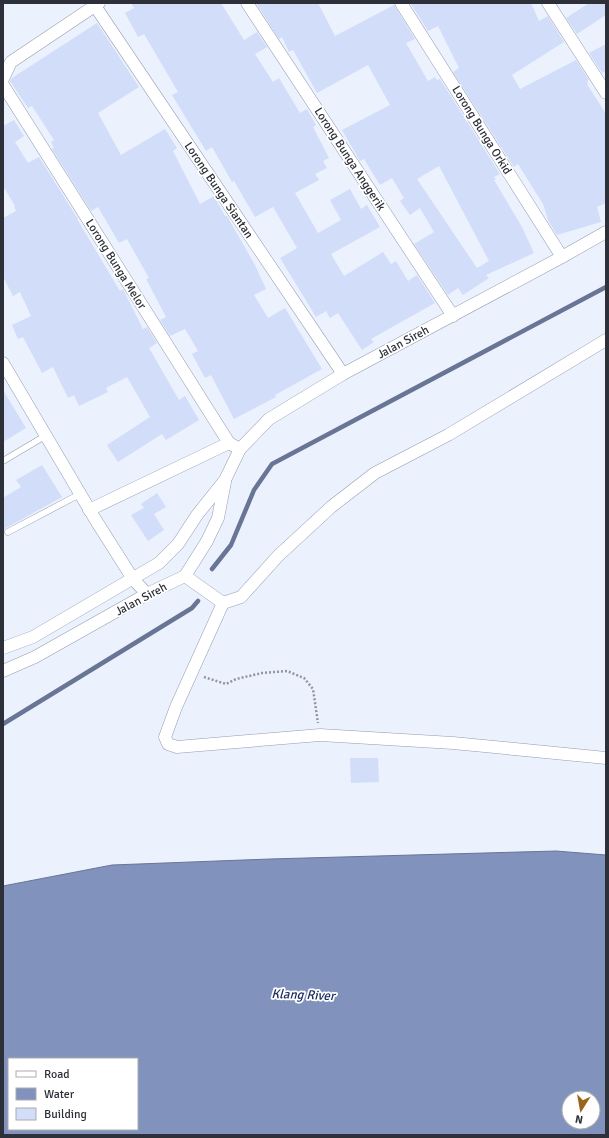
<svg xmlns="http://www.w3.org/2000/svg" width="609" height="1138" viewBox="0 0 609 1138" font-family="Signika,sans-serif">
	<style>
		.water { fill: #8192bd; stroke: #687595; fill-rule: evenodd }
		.lines { fill: none; stroke-linecap: round; stroke-linejoin: round }
		.stream { stroke: #687595; stroke-width: 4.5 }
		.building { fill: #d2ddf9; fill-rule: evenodd }
		.service-casing { stroke: #939caf; stroke-width: 7 }
		.minor-casing { stroke: #939caf; stroke-width: 13 }
		.path { stroke: #91959f; stroke-width: 2.5; stroke-dasharray: 2 2; stroke-linecap: butt }
		.service { stroke: #fff; stroke-width: 6 }
		.minor { stroke: #fff; stroke-width: 12 }
		.labels { text-anchor: middle; stroke-width: 3.5; stroke-linejoin: round; paint-order: stroke }
		.street-label { font-size: 12px; fill: #2d3038; stroke: #fff }
		.water-label { font-size: 13px; font-style: italic; fill: #1b2c61; stroke: #fff }
	</style>
	<rect width="100%" height="100%" fill="#ecf1fe"/>
	<path class="water" d="M 556,851 L 606,855 L 606,1135 L 3,1135 L 3,886 L 112,865 L 270,859 ZM 9,1059 L 137,1059 L 137,1129 L 9,1129 ZM 569,1098 L 593,1098 L 593,1122 L 569,1122 Z"/>
	<g class="lines">
		<g class="stream">
			<path d="M 212,569 L 231,545 L 254,490 L 272,464 L 606,287"/>
			<path d="M 3,724 L 192,608 L 198,601"/>
		</g>
	</g>
	<g class="building">
		<path d="M 131,3 L 221,3 L 244,40 L 257,32 L 267,47 L 255,54 L 273,82 L 279,78 L 300,113 L 307,109 L 316,125 L 313,127 L 329,158 L 323,161 L 327,168 L 315,174 L 319,180 L 295,193 L 318,233 L 341,220 L 330,200 L 350,189 L 361,209 L 367,205 L 380,227 L 331,254 L 344,276 L 383,252 L 391,264 L 396,261 L 408,281 L 417,275 L 435,303 L 371,339 L 374,342 L 362,350 L 338,313 L 330,318 L 326,311 L 316,317 L 280,258 L 297,248 L 273,207 L 255,217 L 234,181 L 232,182 L 212,147 L 206,151 L 172,95 L 178,92 L 144,34 L 138,37 L 125,13 L 134,8 Z"/>
		<path d="M 256,3 L 318,3 L 335,36 L 394,5 L 415,39 L 406,43 L 428,81 L 435,77 L 437,80 L 440,79 L 500,174 L 494,177 L 496,180 L 494,180 L 522,227 L 534,253 L 486,275 L 489,278 L 463,295 L 458,288 L 448,295 L 414,244 L 434,232 L 420,208 L 410,215 L 400,201 L 404,198 L 392,178 L 380,185 L 364,159 L 360,161 L 342,130 L 390,105 L 368,65 L 317,93 L 293,50 L 289,52 L 282,37 L 279,39 ZM 439,166 L 489,261 L 477,268 L 417,179 Z"/>
		<path d="M 413,3 L 531,3 L 539,21 L 548,16 L 564,42 L 512,75 L 520,89 L 576,60 L 589,80 L 587,81 L 588,83 L 587,84 L 606,114 L 606,203 L 597,207 L 601,222 L 557,235 L 548,220 L 543,204 L 518,164 L 514,167 L 453,72 L 459,68 L 438,26 L 428,31 L 411,4 Z"/>
		<path d="M 589,3 L 606,3 L 606,15 L 577,34 L 566,18 Z"/>
		<path d="M 97,23 L 139,87 L 98,113 L 121,155 L 165,129 L 177,148 L 173,151 L 200,204 L 214,196 L 225,216 L 227,216 L 255,265 L 266,289 L 254,295 L 268,318 L 285,308 L 322,369 L 275,395 L 276,397 L 234,419 L 211,375 L 205,378 L 192,354 L 198,351 L 185,329 L 170,336 L 160,320 L 166,317 L 165,315 L 146,279 L 149,278 L 127,239 L 119,243 L 98,207 L 91,211 L 52,149 L 54,148 L 51,142 L 54,140 L 32,106 L 28,108 L 10,81 L 12,78 Z"/>
		<path d="M 606,44 L 606,71 L 602,73 L 589,53 Z"/>
		<path d="M 14,120 L 24,136 L 15,142 L 28,163 L 39,157 L 78,219 L 77,219 L 120,291 L 123,289 L 143,329 L 147,327 L 157,343 L 149,348 L 179,400 L 185,396 L 199,420 L 166,440 L 162,434 L 118,462 L 107,445 L 150,417 L 127,377 L 106,388 L 108,392 L 79,406 L 74,395 L 68,398 L 53,367 L 42,373 L 23,337 L 18,339 L 12,325 L 31,316 L 20,292 L 13,296 L 3,277 L 3,218 L 16,211 L 14,207 L 15,206 L 3,186 L 3,123 L 5,125 Z"/>
		<path d="M 3,390 L 26,428 L 3,442 Z"/>
		<path d="M 42,465 L 62,497 L 6,528 L 3,533 L 3,498 L 21,487 L 16,480 Z"/>
		<path d="M 157,493 L 166,507 L 154,514 L 164,530 L 148,541 L 131,515 L 144,508 L 141,504 Z"/>
		<path d="M 350,758 L 378,758 L 379,782 L 351,783 Z"/>
	</g>
	<g class="lines">
		<defs>
			<g id="service">
				<path d="M 3,461 L 45,436"/>
				<path d="M 8,532 L 80,494"/>
			</g>
			<g id="minor">
				<path d="M 247,3 L 453,316"/>
				<path d="M 401,3 L 562,257"/>
				<path d="M 548,3 L 606,93"/>
				<path d="M 95,6 L 343,374"/>
				<path d="M 3,79 L 11,62 L 99,3"/>
				<path d="M 3,85 L 229,443"/>
				<path d="M 3,363 L 95,519 L 133,579 L 147,594"/>
				<path d="M 89,510 L 229,443 L 236,447"/>
				<path d="M 185,576 L 223,603 L 241,597 L 278,556 L 331,507 L 375,473 L 448,435 L 606,340"/>
				<path d="M 223,603 L 176,707 L 165,737 L 168,744 L 177,747 L 320,735 L 453,743 L 606,758"/>
				<path d="M 3,648 L 33,637 L 159,563 L 178,544 L 197,515 L 225,480 L 240,449 L 269,419 L 343,374 L 562,257 L 606,232"/>
				<path d="M 3,671 L 35,657 L 147,594 L 185,576 L 207,541 L 218,518 L 225,482"/>
			</g>
		</defs>
		<use href="#service" class="service-casing"/>
		<use href="#minor" class="minor-casing"/>
		<path class="path" d="M 204,677 L 226,684 L 236,679 L 262,673 L 287,671 L 304,678 L 313,689 L 318,723"/>
		<use href="#service" class="service"/>
		<use href="#minor" class="minor"/>
	</g>
	<g class="labels">
		<g class="street-label">
			<text transform="translate(482 130) rotate(58)" y="4">Lorong Bunga Orkid</text>
			<text transform="translate(350 159) rotate(57)" y="4">Lorong Bunga Anggerik</text>
			<text transform="translate(219 190) rotate(56)" y="4">Lorong Bunga Siantan</text>
			<text transform="translate(116 264) rotate(58)" y="4">Lorong Bunga Melor</text>
			<text transform="translate(403 342) rotate(-28)" y="4">Jalan Sireh</text>
			<text transform="translate(141 599) rotate(-28)" y="4">Jalan Sireh</text>
		</g>
		<g class="water-label">
			<text transform="translate(303 994) rotate(2)" y="5">Klang River</text>
		</g>
	</g>
	<rect width="609" height="1138" fill="none" stroke="#2d3038" stroke-width="8"/>
	<rect x="8" y="1058" width="130" height="72" fill="#ffffff" stroke="#abacaf"/>
	<rect x="16" y="1071" width="20" height="6" fill="#ffffff" stroke="#abacaf"/>
	<text x="44" y="1078" font-size="12" fill="#2d3038">Road</text>
	<rect x="16" y="1088" width="20" height="12" fill="#8192bd" stroke="#abacaf"/>
	<text x="44" y="1098" font-size="12" fill="#2d3038">Water</text>
	<rect x="16" y="1108" width="20" height="12" fill="#d2ddf9" stroke="#abacaf"/>
	<text x="44" y="1118" font-size="12" fill="#2d3038">Building</text>
	<g transform="translate(581 1110) rotate(191)"><circle r="19" fill="#ffffff" stroke="#abacaf"/>
	<path d="M0-3L7 15L0 10L-7 15Z" fill="#99641b"/>
	<text y="-6" font-size="11" font-weight="bold" text-anchor="middle" fill="#2d3038">N</text>
	</g>
</svg>
